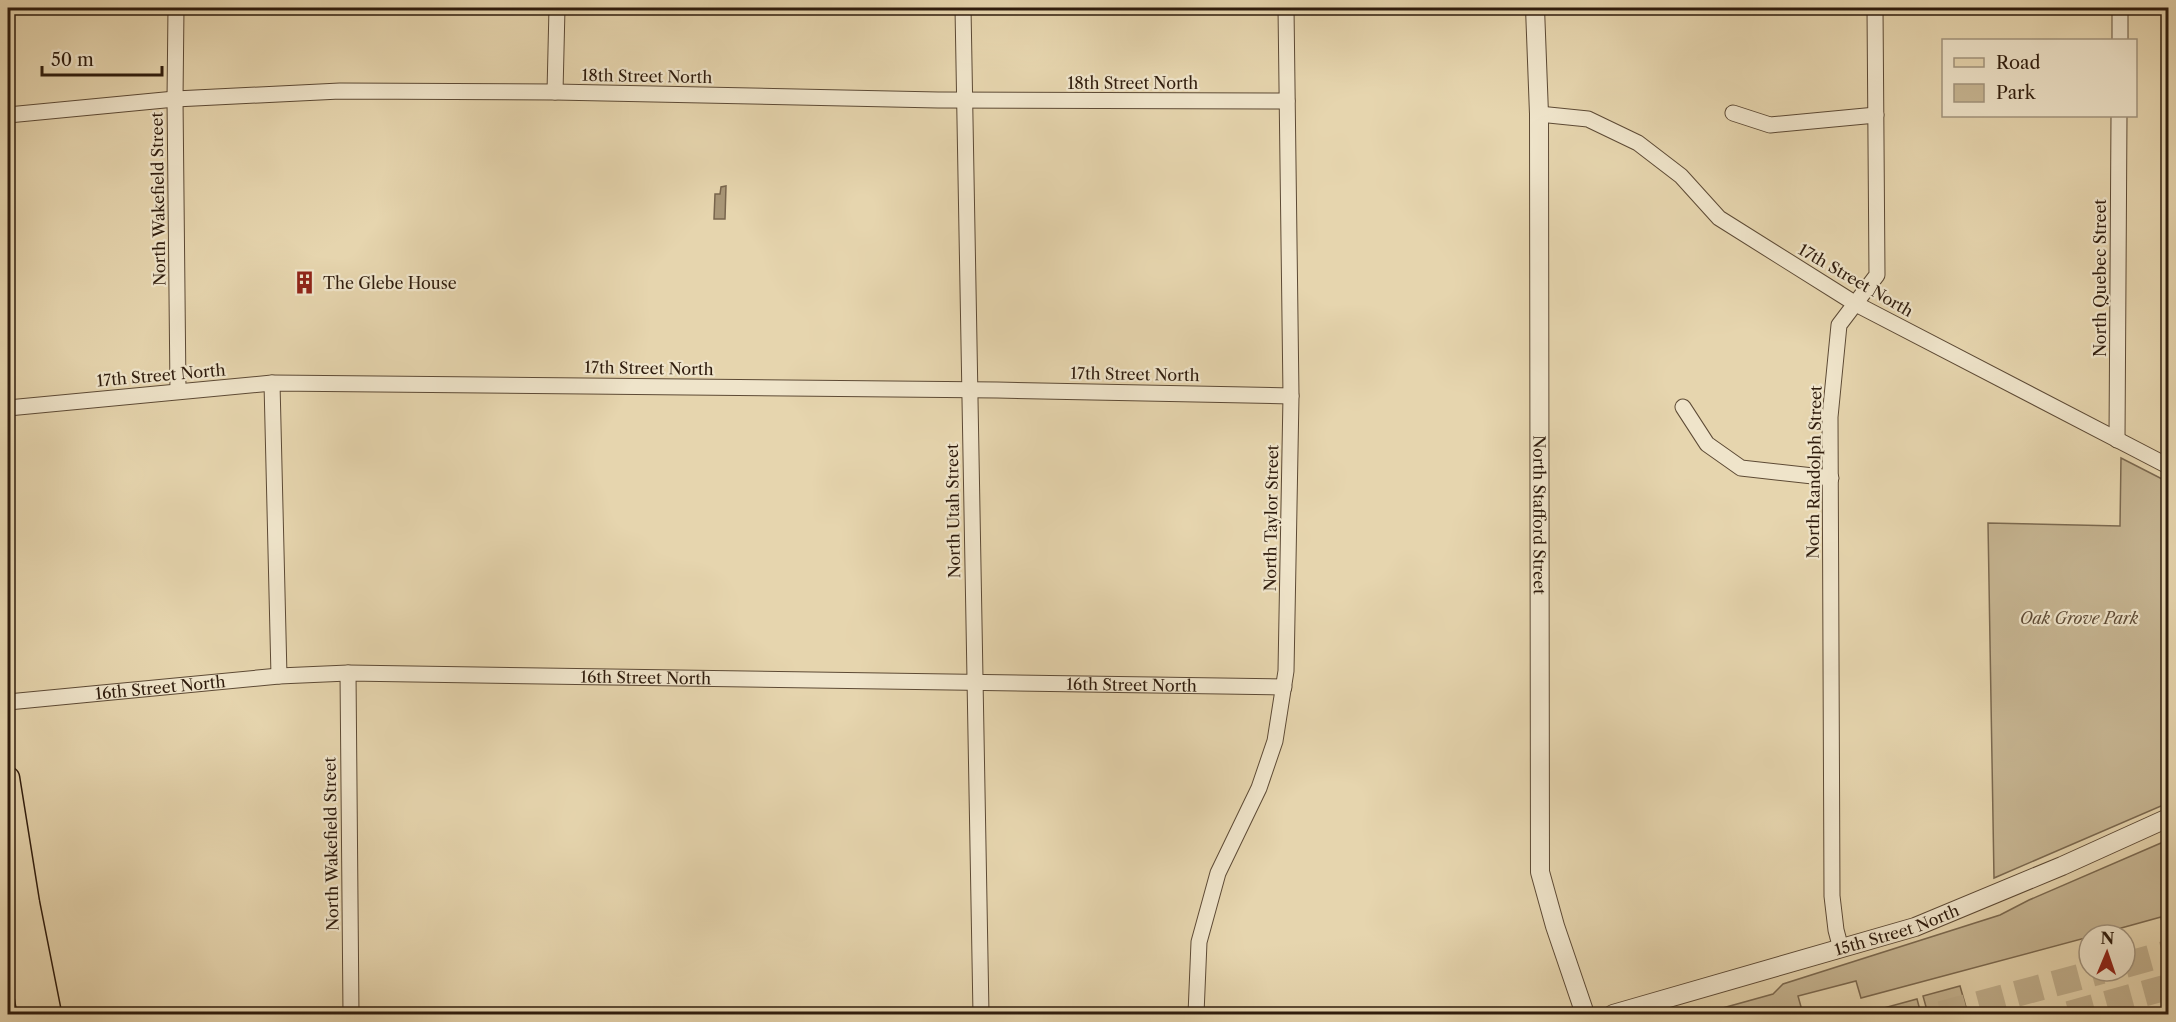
<svg xmlns="http://www.w3.org/2000/svg" width="2176" height="1022" viewBox="0 0 2176 1022" font-family="'Libre Caslon Text',serif">
	<style>
		.green { fill: #c7b693; stroke: #7b6950; stroke-width: 1.5 }
		.water { fill: #a89677; stroke: #78654d; stroke-width: 1.5 }
		.lines { fill: none; stroke-linecap: round; stroke-linejoin: round }
		.motorway-tunnel { stroke: #c1b08e; stroke-width: 26; stroke-dasharray: 26 13; stroke-linecap: butt }
		.minor-casing { stroke: #5d4a35; stroke-width: 17 }
		.tertiary-casing { stroke: #5d4a35; stroke-width: 20 }
		.primary-casing { stroke: #2f1c0d; stroke-width: 25 }
		.minor { stroke: #efe4ca; stroke-width: 15 }
		.tertiary { stroke: #efe4ca; stroke-width: 18 }
		.primary { stroke: #e6d5ae; stroke-width: 22 }
		.labels { text-anchor: middle; stroke-width: 4.5; stroke-linejoin: round; paint-order: stroke }
		.street-label { font-size: 16px; fill: #2f1c0d; stroke: #efe4ca }
		.poi-label { font-size: 16px; fill: #2f1c0d; stroke: #efe4ca; text-anchor: start }
		.park-label { font-size: 16px; font-style: italic; fill: #5d4a35; stroke: #efe4ca }
	</style>
	<rect width="100%" height="100%" fill="#e6d5ae"/>
	<filter id="stains"><feTurbulence type="fractalNoise" baseFrequency=".00333" numOctaves="4"/><feColorMatrix values="0 0 0 0 .2 0 0 0 0 .09 0 0 0 0 .02 0 0 0 .5 -.17"/></filter>
	<radialGradient id="worn" r=".72"><stop offset=".6" stop-color="#630" stop-opacity="0"/><stop offset="1" stop-color="#630" stop-opacity=".3"/></radialGradient>
	<g class="green">
		<path d="M 2121,458 L 2168,482 L 2168,803 L 1994,878 L 1988,523 L 2120,526 Z"/>
		<path d="M 2168,840 L 2168,924 L 2163,926 L 2161,917 L 2096,935 L 2089,935 L 2089,937 L 1861,998 L 1856,981 L 1798,996 L 1803,1014 L 1701,1014 L 1773,994 L 1783,984 L 2000,915 L 2029,900 Z"/>
		<path d="M 1960,986 L 1968,1014 L 1928,1014 L 1923,996 Z"/>
		<path d="M 1917,999 L 1921,1014 L 1881,1014 L 1880,1009 Z"/>
	</g>
	<path class="water" d="M 726,186 L 725,219 L 714,219 L 715,194 L 720,194 L 721,187 Z"/>
	<g class="lines">
		<g class="motorway-tunnel">
			<path d="M 2125,965 L 2168,953"/>
			<path d="M 1941,1014 L 2102,971"/>
			<path d="M 2069,1014 L 2168,987"/>
		</g>
		<defs>
			<g id="minor">
				<path d="M 176,8 L 175,99 L 178,391"/>
				<path d="M 963,8 L 981,1014"/>
				<path d="M 2120,40 L 2120,8"/>
				<path d="M 555,92 L 557,8"/>
				<path d="M 1733,113 L 1770,125 L 1876,115"/>
				<path d="M 1539,114 L 1588,119 L 1638,143 L 1681,176 L 1719,218 L 1856,304 L 2168,466"/>
				<path d="M 8,115 L 175,99 L 340,91 L 555,92 L 938,100 L 1287,101"/>
				<path d="M 272,383 L 279,676"/>
				<path d="M 1683,407 L 1707,444 L 1741,468 L 1831,478"/>
				<path d="M 8,408 L 272,383 L 997,390 L 1291,396"/>
				<path d="M 2117,440 L 2119,116"/>
				<path d="M 348,673 L 351,1014"/>
				<path id="s1" d="M 8,702 L 279,676 L 348,673 L 1284,687"/>
				<path d="M 1841,949 L 1836,930 L 1832,896 L 1830,417 L 1839,325 L 1877,275 L 1875,8"/>
				<path d="M 1196,1014 L 1199,942 L 1218,873 L 1259,788 L 1275,741 L 1286,671 L 1291,396 L 1286,8"/>
			</g>
			<g id="tertiary">
				<path id="s2" d="M 1535,8 L 1539,114 L 1540,872 L 1555,926 L 1585,1014"/>
				<path id="s3" d="M 1613,1014 L 1915,927 L 2062,866 L 2168,818"/>
			</g>
			<g id="primary">
				<path d="M 8,778 L 28,903 L 50,1014"/>
				<path d="M 8,897 L 29,1014"/>
			</g>
		</defs>
		<use href="#minor" class="minor-casing"/>
		<use href="#tertiary" class="tertiary-casing"/>
		<use href="#primary" class="primary-casing"/>
		<use href="#minor" class="minor"/>
		<use href="#tertiary" class="tertiary"/>
		<use href="#primary" class="primary"/>
	</g>
	<defs>
		<symbol id="building-bare" viewBox="-9 -9 18 18"><path d="M-4-6H4V6H1V3H-1V6H-4ZM-2.5-4.3h1.7v1.8h-1.7ZM.8-4.3h1.7v1.8H.8ZM-2.5-1h1.7V.8h-1.7ZM.8-1h1.7V.8H.8Z" fill="#8f2418" stroke="#efe4ca" stroke-width="2.5" paint-order="stroke"/></symbol>
	</defs>
	<g fill-rule="evenodd">
		<use href="#building-bare" x="288" y="266" width="33" height="33"/>
	</g>
	<g class="labels">
		<g class="street-label">
			<text transform="translate(647 76) rotate(1)" y="6">18th Street North</text>
			<text x="1133" y="89">18th Street North</text>
			<text transform="translate(158 199) rotate(-91)" y="6">North Wakefield Street</text>
			<text transform="translate(2100 278) rotate(-90)" y="6">North Quebec Street</text>
			<text transform="translate(1856 280) rotate(30)" y="6">17th Street North</text>
			<text transform="translate(649 368) rotate(1)" y="6">17th Street North</text>
			<text transform="translate(1135 374) rotate(1)" y="6">17th Street North</text>
			<text transform="translate(161 375) rotate(-5)" y="6">17th Street North</text>
			<text transform="translate(1814 472) rotate(-89)" y="6">North Randolph Street</text>
			<text transform="translate(953 511) rotate(-91)" y="6">North Utah Street</text>
			<text dy="6" stroke="none"><textPath href="#s2" startOffset="507">North Stafford Street</textPath></text>
			<text transform="translate(1271 518) rotate(-89)" y="6">North Taylor Street</text>
			<text dy="6" stroke="none"><textPath href="#s1" startOffset="639">16th Street North</textPath></text>
			<text dy="6" stroke="none"><textPath href="#s1" startOffset="1125">16th Street North</textPath></text>
			<text dy="6" stroke="none"><textPath href="#s1" startOffset="153">16th Street North</textPath></text>
			<text transform="translate(331 844) rotate(-91)" y="6">North Wakefield Street</text>
			<text dy="6" stroke="none"><textPath href="#s3" startOffset="296">15th Street North</textPath></text>
		</g>
		<g class="poi-label">
			<text x="323" y="289">The Glebe House</text>
		</g>
		<g class="park-label">
			<text x="2079" y="624">Oak Grove Park</text>
		</g>
	</g>
	<rect width="2176" height="1022" fill="none" stroke="#e6d5ae" stroke-width="30"/>
	<rect x="9" y="9" width="2158" height="1004" fill="none" stroke="#2f1c0d" stroke-width="3"/>
	<rect x="15" y="15" width="2146" height="992" fill="none" stroke="#2f1c0d" stroke-width="1.5"/>
	<rect x="1942" y="39" width="195" height="78" fill="#efe4ca" stroke="#a2947e" stroke-width="1.5"/>
	<rect x="1954" y="58" width="30" height="9" fill="#e6d5ae" stroke="#a2947e" stroke-width="1.5"/>
	<text x="1996" y="69" font-size="18" fill="#2f1c0d">Road</text>
	<rect x="1954" y="84" width="30" height="18" fill="#c7b693" stroke="#a2947e" stroke-width="1.5"/>
	<text x="1996" y="99" font-size="18" fill="#2f1c0d">Park</text>
	<g transform="translate(2107 953) rotate(2)"><circle r="28" fill="#efe4ca" stroke="#a2947e" stroke-width="1.5"/>
	<path d="M0-4.5L10 22L0 15L-10 22Z" fill="#8f2418"/>
	<text y="-9" font-size="16" font-weight="bold" text-anchor="middle" fill="#2f1c0d">N</text>
	</g>
	<path d="M42 66v9h120v-9" fill="none" stroke="#2f1c0d" stroke-width="3"/>
	<text x="51" y="66" font-size="18" fill="#2f1c0d" stroke="#efe4ca" stroke-width="4.5" paint-order="stroke">50 m</text>
	<rect width="100%" height="100%" filter="url(#stains)"/>
	<rect width="100%" height="100%" fill="url(#worn)"/>
</svg>
